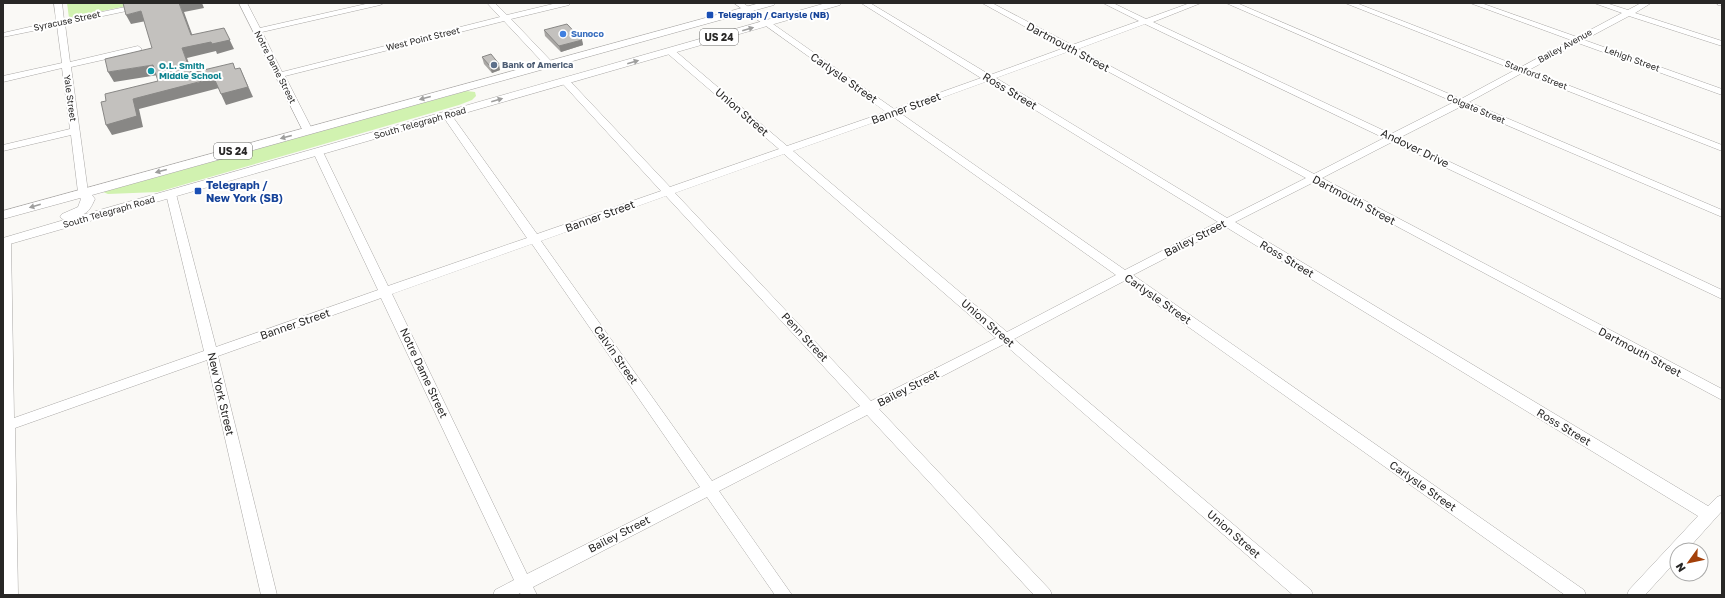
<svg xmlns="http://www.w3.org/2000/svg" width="1725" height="598" viewBox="0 0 1725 598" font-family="'Golos Text',sans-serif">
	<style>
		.green { fill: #d1f2b0 }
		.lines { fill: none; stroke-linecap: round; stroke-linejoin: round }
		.minor-casing { stroke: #aaa8a6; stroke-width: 1 }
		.major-casing { stroke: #aaa8a6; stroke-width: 1 }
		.minor { fill: #fff; fill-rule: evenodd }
		.major { fill: #fff; fill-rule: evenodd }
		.wall { fill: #a8a6a3 }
		.shaded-wall { fill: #888785 }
		.building { fill: #c3c1be; stroke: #888785 }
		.oneway { fill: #9e9e9d }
		.transit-dot { fill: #1a4fb4; stroke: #fff; stroke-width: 1.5 }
		.shop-dot { fill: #3f7fe0; stroke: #fff; stroke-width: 1.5 }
		.service-dot { fill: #5c6f8a; stroke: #fff; stroke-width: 1.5 }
		.culture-dot { fill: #0f9aa8; stroke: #fff; stroke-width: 1.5 }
		.labels { text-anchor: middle; stroke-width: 4; stroke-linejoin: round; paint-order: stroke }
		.far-transit-label { font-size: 9px; font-weight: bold; fill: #164399; stroke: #fff; text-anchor: start }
		.far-street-label { font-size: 9px; fill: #282726; stroke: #fff }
		.far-shop-label { font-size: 9px; font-weight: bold; fill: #366cbe; stroke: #fff; text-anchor: start }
		.far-service-label { font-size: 9px; font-weight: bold; fill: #4e5e75; stroke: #fff; text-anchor: start }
		.far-culture-label { font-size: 9px; font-weight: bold; fill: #0d838f; stroke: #fff; text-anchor: start }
		.shield { fill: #fff; stroke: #686867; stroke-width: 1 }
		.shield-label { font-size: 10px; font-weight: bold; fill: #282726 }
		.street-label { font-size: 11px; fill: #282726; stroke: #fff }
		.transit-label { font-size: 11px; font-weight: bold; fill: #164399; stroke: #fff; text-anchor: start }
	</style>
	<rect width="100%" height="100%" fill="#faf9f6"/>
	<g class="green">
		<path d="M 67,3 L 141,3 L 69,18 Z"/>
		<path d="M 466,91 L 475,92 L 476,96 L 472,100 L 459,105 L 158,192 L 108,194 L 103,192 Z"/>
	</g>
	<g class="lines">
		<defs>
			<g id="minor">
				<path d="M 54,3 L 62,3 L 64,20 L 144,3 L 159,3 L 155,5 L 65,24 L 70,62 L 138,46 L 142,49 L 138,52 L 71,67 L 88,192 L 83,195 L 78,192 L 71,135 L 3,151 L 3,145 L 70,129 L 62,68 L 3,82 L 3,76 L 62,63 L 57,26 L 3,37 L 3,33 L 56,21 Z"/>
				<path d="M 239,3 L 247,3 L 260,28 L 370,3 L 384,3 L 380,5 L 262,32 L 282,72 L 500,17 L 487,3 L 495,3 L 507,15 L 557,3 L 570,3 L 569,5 L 511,19 L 552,62 L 553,64 L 552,66 L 546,66 L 504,21 L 285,76 L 313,131 L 308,134 L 303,131 Z"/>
				<path d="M 734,3 L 743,3 L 894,109 L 981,78 L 861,3 L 870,3 L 990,75 L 1064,48 L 982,3 L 992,3 L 1072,45 L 1139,21 L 1103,3 L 1113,3 L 1146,19 L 1190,3 L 1201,3 L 1153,22 L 1391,134 L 1454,102 L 1226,3 L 1237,3 L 1461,99 L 1515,70 L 1345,3 L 1356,3 L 1521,67 L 1571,40 L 1470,3 L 1481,3 L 1577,37 L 1622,13 L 1594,3 L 1606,3 L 1628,10 L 1641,3 L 1651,3 L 1635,13 L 1722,41 L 1722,46 L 1629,16 L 1584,40 L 1722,89 L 1722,95 L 1578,43 L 1529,70 L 1722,145 L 1722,151 L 1522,73 L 1469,102 L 1722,210 L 1722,217 L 1462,106 L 1399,138 L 1722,290 L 1722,299 L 1392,142 L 1322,178 L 1722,389 L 1722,400 L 1314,182 L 1235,222 L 1708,506 L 1717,497 L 1722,495 L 1722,511 L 1687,550 L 1677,550 L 1677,560 L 1645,595 L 1627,595 L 1629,590 L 1698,516 L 1226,227 L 1133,275 L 1584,590 L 1586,595 L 1565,595 L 1124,281 L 1014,339 L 1311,590 L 1313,595 L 1293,595 L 1004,344 L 879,409 L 1050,590 L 1052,595 L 1034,595 L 867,415 L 719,491 L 792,595 L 775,595 L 707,497 L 533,587 L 537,595 L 521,595 L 520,593 L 517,595 L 493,595 L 495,590 L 514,580 L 381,298 L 218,356 L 277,595 L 261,595 L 207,360 L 15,428 L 18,595 L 3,595 L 3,239 L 9,240 L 11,242 L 14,418 L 204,351 L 166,194 L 167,192 L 175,192 L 176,194 L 216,347 L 378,290 L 313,152 L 315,150 L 321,150 L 323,152 L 388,286 L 527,238 L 442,115 L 444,113 L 450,113 L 537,234 L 661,191 L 562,83 L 561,81 L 562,79 L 568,79 L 670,187 L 779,149 L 667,53 L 666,51 L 667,49 L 673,49 L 787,146 L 886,112 ZM 1145,24 L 1384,138 L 1314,174 L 1078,49 ZM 1070,51 L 1306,178 L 1227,218 L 996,78 ZM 988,81 L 1218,222 L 1125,270 L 900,113 ZM 892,116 L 1116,275 L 1007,332 L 793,151 ZM 784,154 L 996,338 L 871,401 L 675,193 ZM 666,196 L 860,406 L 712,481 L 541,241 ZM 532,244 L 700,487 L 527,574 L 392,294 Z"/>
				<path d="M 1717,3 L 1722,3 L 1722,5 L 1718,5 Z"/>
			</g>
			<path id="major" d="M 760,3 L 776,3 L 774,5 L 92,195 L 95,199 C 91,207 90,211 82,215 L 826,3 L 842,3 L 840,5 L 3,246 L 3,238 L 64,220 L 60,217 L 62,214 L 78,207 L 81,199 L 80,198 L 3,219 L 3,211 Z"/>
		</defs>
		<use href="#minor" class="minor-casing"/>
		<use href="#major" class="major-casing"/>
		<use href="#minor" class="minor"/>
		<use href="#major" class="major"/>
	</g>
	<g class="wall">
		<path d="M 544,30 L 582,40 L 583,45 L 561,52 L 545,36 Z"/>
		<path d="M 482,57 L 500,70 L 492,73 L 484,64 Z"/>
	</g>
	<g class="shaded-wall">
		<path d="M 179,3 L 202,3 L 204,8 L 184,12 L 196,45 L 191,35 Z"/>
		<path d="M 141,11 L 146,21 L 131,24 L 126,15 Z"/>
		<path d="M 224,28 L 234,49 L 217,54 L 216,51 L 187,58 L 196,83 L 214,78 L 219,88 L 139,109 L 143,127 L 112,135 L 106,125 L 133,99 L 191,73 L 182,48 Z"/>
		<path d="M 582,40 L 583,45 L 561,52 L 559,46 Z"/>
		<path d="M 499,64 L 500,70 L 492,73 L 490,66 Z"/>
		<path d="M 153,65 L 158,75 L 114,82 L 108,72 Z"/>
		<path d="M 240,68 L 253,97 L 226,105 L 221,94 Z"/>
	</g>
	<g class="building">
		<path d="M 123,3 L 179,3 L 191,35 L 224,28 L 230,40 L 212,44 L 211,42 L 182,48 L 191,73 L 233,63 L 235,69 L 240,68 L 248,87 L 221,94 L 214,78 L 133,99 L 137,116 L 106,125 L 101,102 L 106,101 L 105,94 L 158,81 L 153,65 L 108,72 L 105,59 L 152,48 L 141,11 L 126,15 Z"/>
		<path d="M 567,24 L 582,40 L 559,46 L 544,30 Z"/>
		<path d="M 491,54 L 499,64 L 490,66 L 482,57 Z"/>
	</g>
	<defs><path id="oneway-solid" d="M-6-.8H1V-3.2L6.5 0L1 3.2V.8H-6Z"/></defs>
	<g class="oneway">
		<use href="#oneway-solid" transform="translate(748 29) rotate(-16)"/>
		<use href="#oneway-solid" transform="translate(633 62) rotate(-16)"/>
		<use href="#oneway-solid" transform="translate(425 98) rotate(165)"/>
		<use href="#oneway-solid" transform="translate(497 100) rotate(-16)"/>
		<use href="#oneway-solid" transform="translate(286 137) rotate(165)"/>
		<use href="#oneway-solid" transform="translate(161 171) rotate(165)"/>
		<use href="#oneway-solid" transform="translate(35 206) rotate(164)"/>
	</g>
	<g class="transit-dot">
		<rect x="706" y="11" width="8" height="8" rx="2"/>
		<rect x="194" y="187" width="8" height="8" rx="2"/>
	</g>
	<circle class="shop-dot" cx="563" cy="34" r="4"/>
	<circle class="service-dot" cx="494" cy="65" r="4"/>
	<circle class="culture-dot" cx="151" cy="71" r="4"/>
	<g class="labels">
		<g class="far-transit-label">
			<text x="718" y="18">Telegraph / Carlysle (NB)</text>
		</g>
		<g class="far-street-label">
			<text transform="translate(67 21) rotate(-12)" y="3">Syracuse Street</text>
			<text transform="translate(423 39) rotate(-14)" y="3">West Point Street</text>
			<text transform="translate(1565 46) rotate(-29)" y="3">Bailey Avenue</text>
			<text transform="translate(1632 59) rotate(20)" y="3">Lehigh Street</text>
			<text transform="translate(275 67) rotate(63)" y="3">Notre Dame Street</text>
			<text transform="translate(1536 75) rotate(21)" y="3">Stanford Street</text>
			<text transform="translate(70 98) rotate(82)" y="3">Yale Street</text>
			<text transform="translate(1476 109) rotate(23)" y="3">Colgate Street</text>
			<text transform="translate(420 123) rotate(-16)" y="3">South Telegraph Road</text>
			<text transform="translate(109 212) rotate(-16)" y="3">South Telegraph Road</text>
		</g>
		<g class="far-shop-label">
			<text x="571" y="37">Sunoco</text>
		</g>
		<g class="far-service-label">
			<text x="502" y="68">Bank of America</text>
		</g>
		<g class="far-culture-label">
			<text x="159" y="69">O.L. Smith<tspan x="159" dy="10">Middle School</tspan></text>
		</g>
		<g class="shield">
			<rect x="700" y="29" width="38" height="16" rx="3"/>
			<rect x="214" y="143" width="38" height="16" rx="3"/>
		</g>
		<g class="shield-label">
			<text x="719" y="41">US 24</text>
			<text x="233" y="155">US 24</text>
		</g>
		<g class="street-label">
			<text transform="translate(1068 47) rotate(28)" y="4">Dartmouth Street</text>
			<text transform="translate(844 78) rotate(35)" y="4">Carlysle Street</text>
			<text transform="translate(1010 91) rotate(31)" y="4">Ross Street</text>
			<text transform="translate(906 108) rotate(-20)" y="4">Banner Street</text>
			<text transform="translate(742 112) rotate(41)" y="4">Union Street</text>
			<text transform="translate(1415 148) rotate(26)" y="4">Andover Drive</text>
			<text transform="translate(1354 200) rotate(28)" y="4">Dartmouth Street</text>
			<text transform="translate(600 216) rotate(-20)" y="4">Banner Street</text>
			<text transform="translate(1195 238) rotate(-27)" y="4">Bailey Street</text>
			<text transform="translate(1287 259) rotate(31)" y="4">Ross Street</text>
			<text transform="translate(1158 299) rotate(35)" y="4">Carlysle Street</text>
			<text transform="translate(988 323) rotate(41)" y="4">Union Street</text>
			<text transform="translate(295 324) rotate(-19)" y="4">Banner Street</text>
			<text transform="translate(805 337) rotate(47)" y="4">Penn Street</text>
			<text transform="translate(1640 352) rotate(28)" y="4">Dartmouth Street</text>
			<text transform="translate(616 355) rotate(55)" y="4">Calvin Street</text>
			<text transform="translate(424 373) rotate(65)" y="4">Notre Dame Street</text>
			<text transform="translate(908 388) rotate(-27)" y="4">Bailey Street</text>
			<text transform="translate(221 394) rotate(77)" y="4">New York Street</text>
			<text transform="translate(1564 427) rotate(31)" y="4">Ross Street</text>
			<text transform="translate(1423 486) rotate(35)" y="4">Carlysle Street</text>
			<text transform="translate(619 534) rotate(-27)" y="4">Bailey Street</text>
			<text transform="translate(1234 534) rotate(41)" y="4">Union Street</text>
		</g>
		<g class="transit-label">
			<text x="206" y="189">Telegraph /<tspan x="206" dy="13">New York (SB)</tspan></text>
		</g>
	</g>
	<rect width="1725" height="598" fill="none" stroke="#282726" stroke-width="8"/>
	<g transform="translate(1689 562) rotate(237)"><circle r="19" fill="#ffffff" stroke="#a9a9a8"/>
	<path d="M0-3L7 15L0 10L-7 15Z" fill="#a3400a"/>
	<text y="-6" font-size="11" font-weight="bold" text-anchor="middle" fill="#282726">N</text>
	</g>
</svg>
